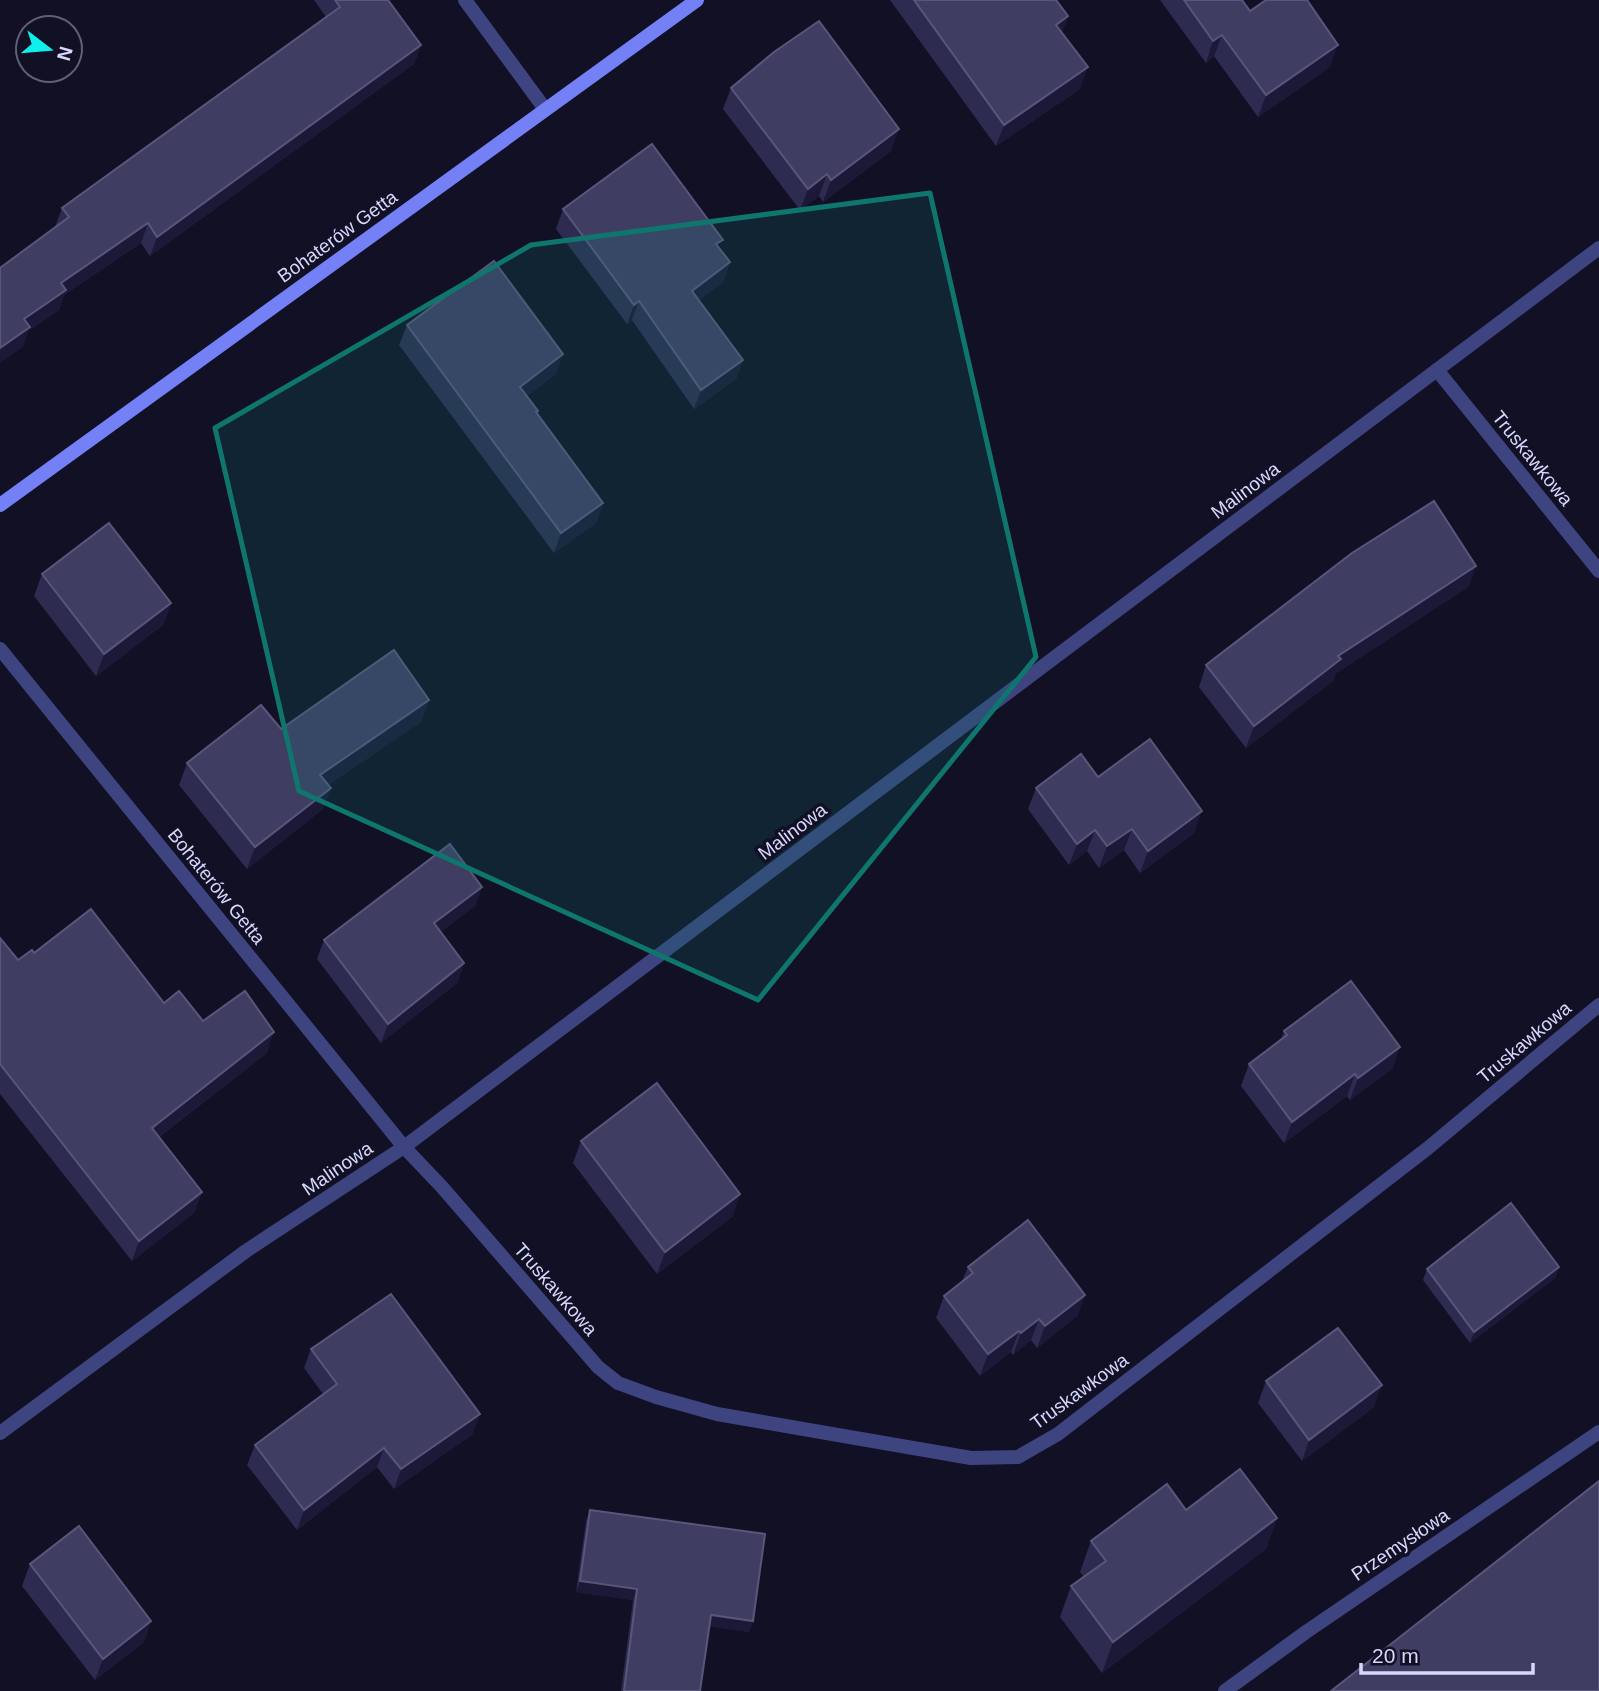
<svg xmlns="http://www.w3.org/2000/svg" width="1599" height="1691" viewBox="0 0 1599 1691" font-family="Helvetica,sans-serif">
	<style>
		.lines { fill: none; stroke-linecap: round; stroke-linejoin: round }
		.street { stroke: #3e4480; stroke-width: 14 }
		.secondary { stroke: #7480f6; stroke-width: 14 }
		.wall { fill: #2e2b51 }
		.shaded-wall { fill: #1b1838 }
		.building { fill: #403d63; stroke: #58567b; stroke-width: 2 }
		.marked { fill: #0f766e; fill-opacity: 0.2; stroke: #0f766e; stroke-width: 5; stroke-linejoin: round }
		.labels { text-anchor: middle; stroke-width: 7; stroke-linejoin: round; paint-order: stroke }
		.street-label { font-size: 19px; fill: #d7d7fc; stroke: #111025 }
	</style>
	<rect width="100%" height="100%" fill="#111025"/>
	<g class="lines">
		<g class="street">
			<path d="M 465,0 L 545,109"/>
			<path d="M 1437,370 L 1599,571"/>
			<path d="M 0,649 L 404,1147 L 442,1187 L 598,1367 L 618,1383 L 656,1397 L 717,1414 L 971,1458 L 1018,1457 L 1058,1434 L 1428,1148 L 1599,1005"/>
			<path d="M 0,1433 L 246,1251 L 404,1147 L 1599,248"/>
			<path d="M 1225,1691 L 1306,1632 L 1599,1432"/>
		</g>
		<path class="secondary" d="M 0,505 L 697,0"/>
	</g>
	<g class="wall">
		<path d="M 314,0 L 388,0 L 421,45 L 414,64 L 150,256 L 141,243 L 64,295 L 59,310 L 28,331 L 23,347 L 55,227 L 62,208 L 326,17 Z"/>
		<path d="M 890,0 L 1056,0 L 1068,16 L 1062,32 L 1080,89 L 996,146 Z"/>
		<path d="M 1160,0 L 1242,0 L 1250,11 L 1330,67 L 1258,117 L 1214,56 L 1206,63 Z"/>
		<path d="M 731,88 L 891,151 L 823,202 L 819,196 L 800,210 L 723,109 Z"/>
		<path d="M 563,209 L 720,248 L 730,262 L 723,282 L 699,300 L 743,360 L 736,379 L 694,409 L 632,320 L 627,324 L 556,229 Z"/>
		<path d="M 407,325 L 556,374 L 527,396 L 538,411 L 537,414 L 603,503 L 596,523 L 554,553 L 399,345 Z"/>
		<path d="M 1476,566 L 1468,587 L 1335,674 L 1333,681 L 1246,748 L 1199,687 L 1206,665 Z"/>
		<path d="M 42,574 L 171,603 L 163,625 L 96,676 L 34,596 Z"/>
		<path d="M 429,700 L 421,722 L 328,785 L 323,809 L 247,869 L 179,785 L 187,763 L 281,729 Z"/>
		<path d="M 1098,777 L 1194,833 L 1140,873 L 1124,850 L 1099,868 L 1087,851 L 1069,865 L 1028,809 L 1036,788 Z"/>
		<path d="M 482,887 L 475,906 L 440,932 L 464,963 L 457,983 L 381,1043 L 317,959 L 324,940 Z"/>
		<path d="M 0,938 L 18,960 L 34,953 L 164,1003 L 267,1053 L 159,1137 L 202,1192 L 194,1213 L 132,1261 L 0,1094 Z"/>
		<path d="M 1284,1031 L 1393,1068 L 1350,1100 L 1347,1096 L 1284,1143 L 1241,1086 L 1249,1064 L 1281,1039 Z"/>
		<path d="M 581,1141 L 733,1216 L 657,1274 L 573,1163 Z"/>
		<path d="M 968,1267 L 1085,1295 L 1077,1316 L 1037,1348 L 1031,1340 L 1013,1355 L 1011,1352 L 980,1376 L 936,1318 L 944,1296 L 962,1281 Z"/>
		<path d="M 1559,1267 L 1555,1278 L 1470,1343 L 1423,1280 L 1427,1269 Z"/>
		<path d="M 311,1349 L 473,1434 L 394,1489 L 377,1467 L 297,1530 L 247,1465 L 255,1445 L 323,1394 L 304,1368 Z"/>
		<path d="M 1266,1381 L 1374,1407 L 1302,1461 L 1258,1403 Z"/>
		<path d="M 590,1510 L 753,1621 L 749,1632 L 709,1626 L 700,1691 L 621,1691 L 633,1600 L 576,1592 L 586,1521 Z"/>
		<path d="M 1186,1510 L 1277,1518 L 1266,1549 L 1102,1673 L 1060,1617 L 1071,1586 L 1084,1577 L 1080,1572 L 1091,1541 Z"/>
		<path d="M 30,1564 L 151,1621 L 144,1642 L 95,1680 L 22,1586 Z"/>
	</g>
	<g class="shaded-wall">
		<path d="M 1068,16 L 1060,37 L 1056,25 Z"/>
		<path d="M 1222,35 L 1214,56 L 1206,63 L 1213,41 Z"/>
		<path d="M 421,45 L 414,64 L 150,256 L 157,237 Z"/>
		<path d="M 1338,45 L 1330,67 L 1258,117 L 1266,95 Z"/>
		<path d="M 1088,67 L 1080,89 L 996,146 L 1004,125 Z"/>
		<path d="M 899,129 L 891,151 L 823,202 L 831,180 Z"/>
		<path d="M 827,174 L 819,196 L 800,210 L 808,189 Z"/>
		<path d="M 148,223 L 141,243 L 64,295 L 59,310 L 28,331 L 23,347 L 0,363 L 0,348 L 24,319 L 61,283 Z"/>
		<path d="M 730,262 L 723,282 L 685,311 L 692,291 Z"/>
		<path d="M 639,301 L 632,320 L 627,324 L 634,305 Z"/>
		<path d="M 563,354 L 556,374 L 513,407 L 520,387 Z"/>
		<path d="M 743,360 L 736,379 L 694,409 L 701,390 Z"/>
		<path d="M 603,503 L 596,523 L 554,553 L 561,533 Z"/>
		<path d="M 1476,566 L 1468,587 L 1335,674 L 1333,681 L 1246,748 L 1254,726 L 1338,656 Z"/>
		<path d="M 171,603 L 163,625 L 96,676 L 104,654 Z"/>
		<path d="M 429,700 L 421,722 L 312,796 L 320,775 Z"/>
		<path d="M 331,788 L 323,809 L 247,869 L 255,847 Z"/>
		<path d="M 1202,811 L 1194,833 L 1140,873 L 1148,851 Z"/>
		<path d="M 1132,829 L 1124,850 L 1099,868 L 1107,846 Z"/>
		<path d="M 1095,830 L 1087,851 L 1069,865 L 1077,844 Z"/>
		<path d="M 482,887 L 475,906 L 427,942 L 434,923 Z"/>
		<path d="M 464,963 L 457,983 L 381,1043 L 388,1024 Z"/>
		<path d="M 274,1032 L 267,1053 L 144,1148 L 152,1128 Z"/>
		<path d="M 1400,1047 L 1393,1068 L 1350,1100 L 1358,1078 Z"/>
		<path d="M 1355,1074 L 1347,1096 L 1284,1143 L 1292,1122 Z"/>
		<path d="M 202,1192 L 194,1213 L 132,1261 L 139,1241 Z"/>
		<path d="M 740,1194 L 733,1216 L 657,1274 L 665,1252 Z"/>
		<path d="M 1559,1267 L 1555,1278 L 1470,1343 L 1474,1332 Z"/>
		<path d="M 1085,1295 L 1077,1316 L 1037,1348 L 1045,1326 Z"/>
		<path d="M 1039,1319 L 1031,1340 L 1013,1355 L 1021,1333 Z"/>
		<path d="M 1019,1331 L 1011,1352 L 980,1376 L 988,1354 Z"/>
		<path d="M 1382,1385 L 1374,1407 L 1302,1461 L 1309,1440 Z"/>
		<path d="M 480,1414 L 473,1434 L 394,1489 L 401,1469 Z"/>
		<path d="M 384,1448 L 377,1467 L 297,1530 L 304,1510 Z"/>
		<path d="M 1277,1518 L 1266,1549 L 1102,1673 L 1113,1642 Z"/>
		<path d="M 580,1581 L 637,1589 L 633,1600 L 576,1592 Z"/>
		<path d="M 711,1615 L 753,1621 L 749,1632 L 707,1626 Z"/>
		<path d="M 151,1621 L 144,1642 L 95,1680 L 103,1659 Z"/>
	</g>
	<g class="building">
		<path d="M 335,0 L 388,0 L 421,45 L 157,237 L 148,223 L 61,283 L 66,290 L 24,319 L 30,327 L 0,348 L 0,268 L 69,217 L 62,208 L 340,7 Z"/>
		<path d="M 914,0 L 1056,0 L 1068,16 L 1056,25 L 1088,67 L 1004,125 Z"/>
		<path d="M 1184,0 L 1242,0 L 1250,11 L 1266,0 L 1307,0 L 1338,45 L 1266,95 L 1222,35 L 1213,41 Z"/>
		<path d="M 819,21 L 899,129 L 831,180 L 827,174 L 808,189 L 731,88 L 774,52 Z"/>
		<path d="M 652,144 L 723,240 L 716,244 L 730,262 L 692,291 L 743,360 L 701,390 L 639,301 L 634,305 L 563,209 Z"/>
		<path d="M 494,261 L 563,354 L 520,387 L 538,411 L 536,412 L 603,503 L 561,533 L 407,325 Z"/>
		<path d="M 1434,501 L 1476,566 L 1338,656 L 1341,659 L 1254,726 L 1206,665 L 1352,553 Z"/>
		<path d="M 109,523 L 171,603 L 104,654 L 42,574 Z"/>
		<path d="M 394,650 L 429,700 L 320,775 L 331,788 L 255,847 L 187,763 L 261,705 L 281,729 Z"/>
		<path d="M 1150,739 L 1202,811 L 1148,851 L 1132,829 L 1107,846 L 1095,830 L 1077,844 L 1036,788 L 1081,754 L 1098,777 Z"/>
		<path d="M 450,844 L 482,887 L 434,923 L 464,963 L 388,1024 L 324,940 Z"/>
		<path d="M 91,909 L 164,1003 L 179,991 L 203,1021 L 245,991 L 274,1032 L 152,1128 L 202,1192 L 139,1241 L 0,1064 L 0,938 L 18,960 L 32,950 L 34,953 Z"/>
		<path d="M 1351,981 L 1400,1047 L 1358,1078 L 1355,1074 L 1292,1122 L 1249,1064 L 1287,1035 L 1284,1031 Z"/>
		<path d="M 657,1083 L 740,1194 L 665,1252 L 581,1141 Z"/>
		<path d="M 1511,1203 L 1559,1267 L 1474,1332 L 1427,1269 Z"/>
		<path d="M 1028,1220 L 1085,1295 L 1045,1326 L 1039,1319 L 1021,1333 L 1019,1331 L 988,1354 L 944,1296 L 973,1273 L 968,1267 Z"/>
		<path d="M 391,1294 L 480,1414 L 401,1469 L 384,1448 L 304,1510 L 255,1445 L 337,1384 L 311,1349 Z"/>
		<path d="M 1338,1328 L 1382,1385 L 1309,1440 L 1266,1381 Z"/>
		<path d="M 1240,1469 L 1277,1518 L 1113,1642 L 1071,1586 L 1106,1561 L 1091,1541 L 1167,1484 L 1186,1510 Z"/>
		<path d="M 1599,1481 L 1599,1691 L 1331,1691 Z"/>
		<path d="M 590,1510 L 765,1534 L 753,1621 L 711,1615 L 700,1691 L 624,1691 L 637,1589 L 580,1581 Z"/>
		<path d="M 79,1526 L 151,1621 L 103,1659 L 30,1564 Z"/>
	</g>
	<path class="marked" d="M 930,193 L 1036,657 L 758,1000 L 299,791 L 215,428 L 531,245 Z"/>
	<g class="labels">
		<g class="street-label">
			<text transform="translate(337 236) rotate(-36)" y="7">Bohaterów Getta</text>
			<text transform="translate(1533 458) rotate(51)" y="7">Truskawkowa</text>
			<text transform="translate(1245 490) rotate(-37)" y="7">Malinowa</text>
			<text transform="translate(792 831) rotate(-37)" y="7">Malinowa</text>
			<text transform="translate(217 886) rotate(51)" y="7">Bohaterów Getta</text>
			<text transform="translate(1524 1042) rotate(-40)" y="7">Truskawkowa</text>
			<text transform="translate(337 1168) rotate(-34)" y="7">Malinowa</text>
			<text transform="translate(556 1289) rotate(49)" y="7">Truskawkowa</text>
			<text transform="translate(1079 1391) rotate(-36)" y="7">Truskawkowa</text>
			<text transform="translate(1400 1544) rotate(-34)" y="7">Przemysłowa</text>
		</g>
	</g>
	<g transform="translate(49 49) rotate(106)"><circle r="33" fill="#111025" stroke="#60607b" stroke-width="2"/>
	<path d="M0-5L12 26L0 18L-12 26Z" fill="#0ff0ec"/>
	<text y="-10" font-size="19" font-weight="bold" text-anchor="middle" fill="#d7d7fc">N</text>
	</g>
	<path d="M1361 1663v10h172v-10" fill="none" stroke="#d7d7fc" stroke-width="3.5"/>
	<text x="1372" y="1663" font-size="21" fill="#d7d7fc" stroke="#111025" stroke-width="5" paint-order="stroke">20 m</text>
</svg>
